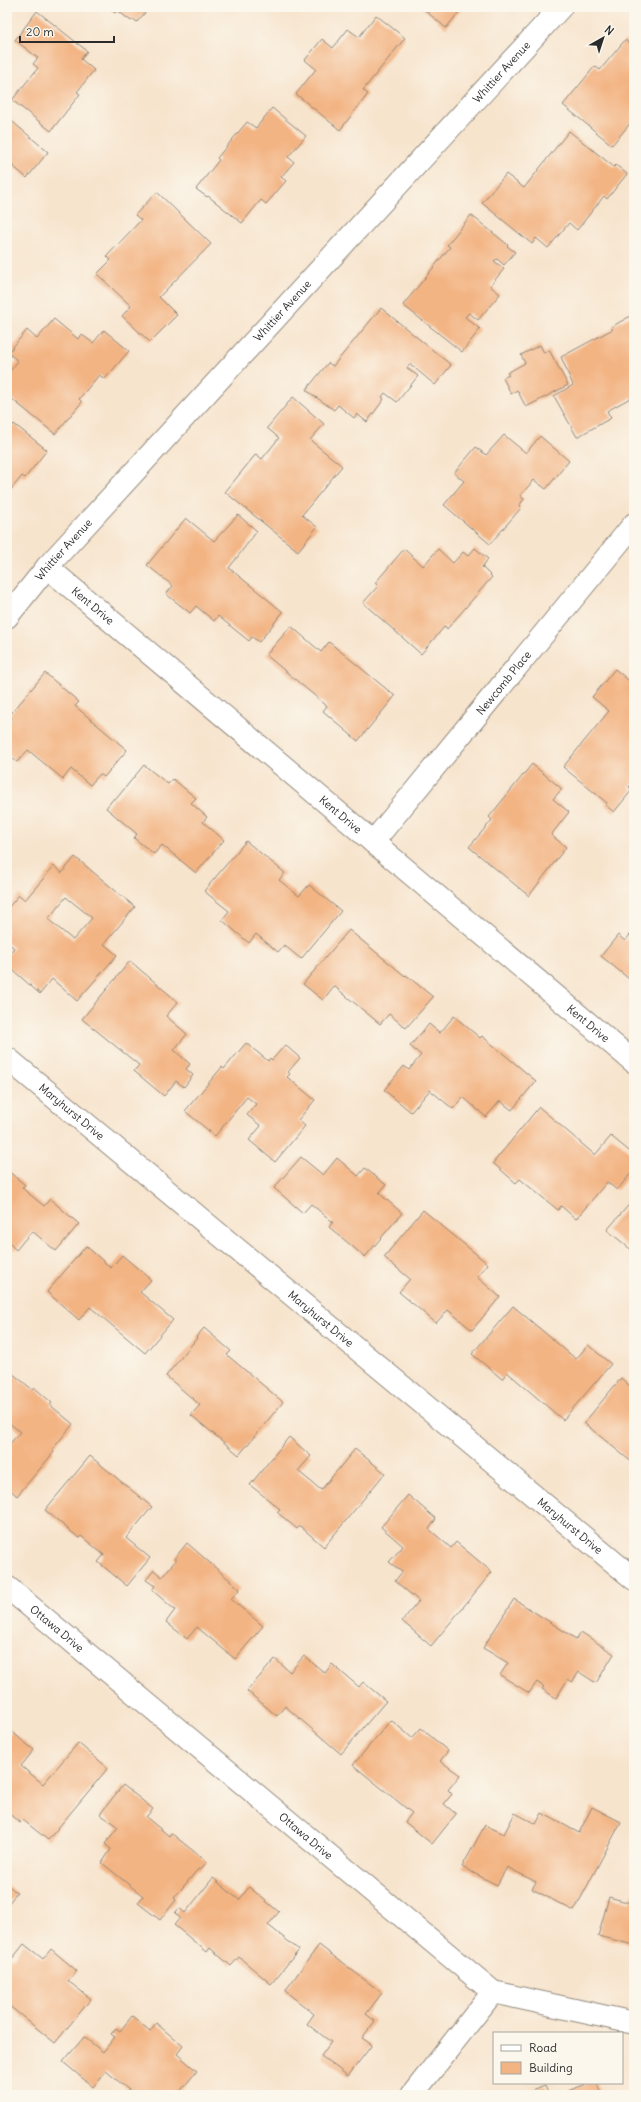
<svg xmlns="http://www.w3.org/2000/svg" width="641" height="2102" viewBox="0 0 641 2102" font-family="Delius,sans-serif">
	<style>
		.building { fill: #f3b483; fill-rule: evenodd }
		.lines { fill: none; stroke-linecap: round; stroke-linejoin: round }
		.street-casing { stroke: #91887c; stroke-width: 24 }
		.street { stroke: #fff; stroke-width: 22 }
		.labels { text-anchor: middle; stroke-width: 3.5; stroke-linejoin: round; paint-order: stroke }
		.street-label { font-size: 11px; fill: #2b2b2b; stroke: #fbf7ec }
	</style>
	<rect width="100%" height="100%" fill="#fbf7ec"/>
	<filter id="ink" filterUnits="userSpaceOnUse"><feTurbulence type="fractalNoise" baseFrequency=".025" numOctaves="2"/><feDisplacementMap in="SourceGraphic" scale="8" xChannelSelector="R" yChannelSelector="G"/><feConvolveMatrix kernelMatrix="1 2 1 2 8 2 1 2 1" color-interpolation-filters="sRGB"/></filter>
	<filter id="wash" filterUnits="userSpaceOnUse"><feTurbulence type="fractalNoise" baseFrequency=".012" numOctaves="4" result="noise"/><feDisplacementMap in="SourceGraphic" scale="16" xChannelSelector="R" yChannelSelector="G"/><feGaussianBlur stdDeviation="0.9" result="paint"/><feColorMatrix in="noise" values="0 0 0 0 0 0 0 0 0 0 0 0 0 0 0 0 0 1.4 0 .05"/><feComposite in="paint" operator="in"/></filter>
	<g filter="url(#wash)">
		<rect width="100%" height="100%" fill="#f7e4cd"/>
		<g id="blocks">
			<g class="building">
				<path d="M 108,7 L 150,7 L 137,22 L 133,19 L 131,21 L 117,10 L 115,13 Z"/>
				<path d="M 421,7 L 463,7 L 446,28 Z"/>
				<path d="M 37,11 L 87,51 L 81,59 L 94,70 L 77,92 L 80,94 L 51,131 L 12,100 L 38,68 L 33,64 L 38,58 L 15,40 Z"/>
				<path d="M 376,15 L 405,38 L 363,90 L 368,94 L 340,130 L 296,94 L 316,69 L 305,60 L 322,39 L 333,48 L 348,29 L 359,37 Z"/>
				<path d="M 625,40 L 634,47 L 634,119 L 612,145 L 563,105 L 595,66 L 600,70 Z"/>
				<path d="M 272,108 L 306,136 L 288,157 L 294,162 L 281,177 L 286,181 L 266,204 L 261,200 L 242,223 L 208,196 L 207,197 L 196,189 L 219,160 L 217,158 L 247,122 L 256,128 Z"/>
				<path d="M 7,117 L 48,152 L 27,178 L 7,161 Z"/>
				<path d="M 569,131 L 614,167 L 616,165 L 627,174 L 607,199 L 604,196 L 577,230 L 569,223 L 548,248 L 536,238 L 532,244 L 482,203 L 506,174 L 524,188 Z"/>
				<path d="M 157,192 L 211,244 L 159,297 L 177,315 L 150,342 L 122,316 L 131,306 L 97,274 L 111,260 L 107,256 L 141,220 L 135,215 Z"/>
				<path d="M 471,215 L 508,245 L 507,246 L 515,252 L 504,265 L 497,259 L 494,261 L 504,269 L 490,286 L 500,294 L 478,320 L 469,313 L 465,317 L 480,329 L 462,352 L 403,305 L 450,247 L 447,245 Z"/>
				<path d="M 381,308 L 451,365 L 435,385 L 410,364 L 407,368 L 418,376 L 397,402 L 385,393 L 382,397 L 384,399 L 367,422 L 357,414 L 354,418 L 338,405 L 334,410 L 306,390 L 328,363 L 333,366 Z"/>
				<path d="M 634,314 L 634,400 L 632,397 L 607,411 L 611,418 L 577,437 L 554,396 L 573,385 L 561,357 L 613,329 L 611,327 Z"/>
				<path d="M 54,319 L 78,339 L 81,334 L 93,343 L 104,330 L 129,351 L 105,379 L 99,375 L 79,399 L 82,402 L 55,434 L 7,395 L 7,375 L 18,361 L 8,353 L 27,330 L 37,339 Z"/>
				<path d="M 540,345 L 544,353 L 549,350 L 568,385 L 526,407 L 517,390 L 511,394 L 503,378 L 509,375 L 507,373 L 525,363 L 521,355 Z"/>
				<path d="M 293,397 L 324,424 L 310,440 L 342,466 L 302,515 L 317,527 L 298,551 L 225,492 L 256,454 L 262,459 L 279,438 L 267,428 Z"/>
				<path d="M 14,424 L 47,450 L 25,478 L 22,476 L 7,494 L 7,433 Z"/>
				<path d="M 504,435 L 526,453 L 540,436 L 569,461 L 546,489 L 534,480 L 520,496 L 524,499 L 519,506 L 521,508 L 490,544 L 444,505 L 464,481 L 454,473 L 476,447 L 486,455 Z"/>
				<path d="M 238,515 L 257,531 L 229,568 L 283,612 L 259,642 L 252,637 L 249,641 L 218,616 L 214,621 L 196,606 L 190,613 L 166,594 L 173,586 L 147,565 L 186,518 L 214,541 Z"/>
				<path d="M 475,548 L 488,559 L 482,567 L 492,577 L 447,629 L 445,626 L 421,654 L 363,603 L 378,586 L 375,583 L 404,549 L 423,566 L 438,549 L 453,563 L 463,552 L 468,556 Z"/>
				<path d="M 291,626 L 321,652 L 329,642 L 395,696 L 358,741 L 323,711 L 327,706 L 266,655 Z"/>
				<path d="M 615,669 L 634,685 L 634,782 L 629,787 L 632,790 L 614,812 L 605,805 L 607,803 L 563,767 L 609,711 L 592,697 Z"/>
				<path d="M 45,673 L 79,702 L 75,706 L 127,750 L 104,777 L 100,774 L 90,785 L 71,769 L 63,779 L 28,750 L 17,762 L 7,754 L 7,724 L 12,718 L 9,716 Z"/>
				<path d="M 532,764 L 562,789 L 553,799 L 569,812 L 551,835 L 566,847 L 529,896 L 469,847 L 492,820 L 489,817 Z"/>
				<path d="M 144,765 L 168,784 L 173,779 L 196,798 L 191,803 L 207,817 L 203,822 L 224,840 L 196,873 L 162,845 L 154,854 L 134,838 L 137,834 L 106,808 L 114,798 L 116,799 Z"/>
				<path d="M 246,841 L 285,873 L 279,880 L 299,896 L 309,885 L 341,911 L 301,959 L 284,945 L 278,952 L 256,934 L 249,943 L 222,920 L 229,911 L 204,891 Z"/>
				<path d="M 75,857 L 135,907 L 104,944 L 117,955 L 77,1001 L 52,979 L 40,994 L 7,965 L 7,956 L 14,948 L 7,942 L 7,909 L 19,895 L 25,900 L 54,866 L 62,873 ZM 66,897 L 92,918 L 73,940 L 48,919 Z"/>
				<path d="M 349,930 L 405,976 L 406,975 L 433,997 L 406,1028 L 389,1014 L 380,1024 L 334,986 L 323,1000 L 303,984 Z"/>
				<path d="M 634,930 L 634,983 L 601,956 L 618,935 L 625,941 Z"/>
				<path d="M 130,961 L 178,1002 L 166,1016 L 187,1034 L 174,1050 L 190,1064 L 186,1069 L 193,1075 L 184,1087 L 176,1081 L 164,1096 L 134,1071 L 139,1065 L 82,1019 Z"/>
				<path d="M 454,1016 L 480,1038 L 482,1036 L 536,1081 L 512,1110 L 500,1101 L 486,1117 L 463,1097 L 453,1109 L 430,1090 L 411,1112 L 384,1090 L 404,1066 L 409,1070 L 421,1055 L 410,1046 L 429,1024 L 440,1033 Z"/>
				<path d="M 246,1043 L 268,1061 L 270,1058 L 272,1060 L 285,1045 L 300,1058 L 288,1072 L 290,1074 L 287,1077 L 315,1100 L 298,1120 L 305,1126 L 275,1162 L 249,1140 L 261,1126 L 247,1115 L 256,1104 L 247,1097 L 215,1136 L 185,1111 L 222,1067 L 224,1069 Z"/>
				<path d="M 539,1107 L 595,1155 L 611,1136 L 634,1155 L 634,1170 L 617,1190 L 607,1182 L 576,1219 L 561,1206 L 558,1210 L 520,1179 L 516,1183 L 493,1163 Z"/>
				<path d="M 301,1157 L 323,1175 L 337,1158 L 358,1176 L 365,1168 L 386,1185 L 379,1193 L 402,1213 L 365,1257 L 329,1227 L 333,1222 L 311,1204 L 303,1213 L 274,1188 Z"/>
				<path d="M 7,1170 L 25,1185 L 22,1188 L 44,1206 L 50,1199 L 79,1224 L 56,1251 L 32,1231 L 16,1250 L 7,1241 Z"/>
				<path d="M 634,1199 L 634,1252 L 607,1230 Z"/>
				<path d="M 423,1210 L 488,1264 L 477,1277 L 500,1297 L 472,1330 L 448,1310 L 436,1323 L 399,1292 L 410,1279 L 384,1257 Z"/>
				<path d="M 86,1246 L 111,1268 L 122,1255 L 151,1280 L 140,1292 L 173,1320 L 145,1353 L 90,1307 L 79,1320 L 47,1292 Z"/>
				<path d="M 513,1306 L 576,1359 L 588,1345 L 611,1364 L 563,1420 L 507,1372 L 502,1379 L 472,1354 Z"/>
				<path d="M 204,1328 L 231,1351 L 227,1355 L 283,1402 L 239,1455 L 191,1415 L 200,1405 L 166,1376 L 197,1338 L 196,1337 Z"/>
				<path d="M 7,1369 L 33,1390 L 35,1388 L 52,1403 L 50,1405 L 73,1424 L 52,1450 L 54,1452 L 17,1496 L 7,1487 L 7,1447 L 20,1432 L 7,1421 Z"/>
				<path d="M 621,1378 L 634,1390 L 634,1464 L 584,1423 Z"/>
				<path d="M 289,1437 L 311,1456 L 298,1471 L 321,1490 L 355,1449 L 385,1473 L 324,1547 L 300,1526 L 297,1529 L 277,1512 L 280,1509 L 250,1485 Z"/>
				<path d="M 90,1456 L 152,1507 L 126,1538 L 150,1558 L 127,1586 L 98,1562 L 104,1555 L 81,1536 L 79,1538 L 45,1510 Z"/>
				<path d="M 408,1495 L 436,1519 L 429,1529 L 451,1548 L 456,1542 L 492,1572 L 431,1646 L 402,1621 L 419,1601 L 395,1581 L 402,1572 L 389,1562 L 403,1546 L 381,1527 Z"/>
				<path d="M 187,1543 L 240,1589 L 231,1599 L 263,1626 L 235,1659 L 197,1627 L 187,1639 L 166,1622 L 175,1610 L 152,1590 L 155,1586 L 146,1580 L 154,1570 L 162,1577 L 176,1560 L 174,1559 Z"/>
				<path d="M 514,1599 L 576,1639 L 581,1632 L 614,1654 L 596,1683 L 579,1672 L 572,1682 L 568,1679 L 556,1698 L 542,1689 L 544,1687 L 537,1682 L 529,1693 L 500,1675 L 508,1663 L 483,1648 Z"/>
				<path d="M 304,1656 L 325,1673 L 332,1664 L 359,1687 L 363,1682 L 386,1701 L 341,1754 L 285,1706 L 277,1716 L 247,1691 L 275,1659 L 290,1672 Z"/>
				<path d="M 391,1720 L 412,1738 L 421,1728 L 448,1751 L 440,1761 L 460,1775 L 448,1790 L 452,1794 L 444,1804 L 456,1814 L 432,1844 L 405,1822 L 412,1813 L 353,1765 Z"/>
				<path d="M 12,1732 L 34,1750 L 21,1766 L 43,1784 L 78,1743 L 108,1768 L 48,1840 L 23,1820 L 20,1823 L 7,1812 L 7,1738 Z"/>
				<path d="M 123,1785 L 153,1809 L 146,1817 L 169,1836 L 171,1833 L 207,1862 L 200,1870 L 198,1869 L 174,1898 L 176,1900 L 160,1920 L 138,1903 L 143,1896 L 102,1863 L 111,1849 L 105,1844 L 118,1827 L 100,1814 Z"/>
				<path d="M 592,1807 L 621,1822 L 574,1911 L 532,1889 L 536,1882 L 507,1867 L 497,1885 L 462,1867 L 485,1825 L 504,1834 L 515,1813 L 536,1824 L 542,1813 L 579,1833 Z"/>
				<path d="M 213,1878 L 239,1900 L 249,1887 L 279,1912 L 268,1925 L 299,1950 L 271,1984 L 239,1957 L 231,1966 L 210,1948 L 207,1952 L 174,1925 L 180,1918 L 175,1913 L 179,1908 L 185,1913 Z"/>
				<path d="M 7,1884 L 17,1893 L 7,1905 Z"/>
				<path d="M 634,1891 L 634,1945 L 598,1936 L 609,1897 L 630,1903 Z"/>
				<path d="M 24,1944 L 43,1959 L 51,1949 L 77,1971 L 68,1981 L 91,1999 L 55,2043 L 7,2004 L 7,1955 L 12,1959 Z"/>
				<path d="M 319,1945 L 382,1993 L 366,2014 L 375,2021 L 362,2038 L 372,2045 L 348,2076 L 321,2056 L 331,2042 L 307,2024 L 314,2014 L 285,1991 Z"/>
				<path d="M 132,2016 L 150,2031 L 156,2023 L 183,2046 L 177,2054 L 197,2071 L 177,2095 L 135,2095 L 106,2071 L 93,2087 L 63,2062 L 84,2037 L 103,2052 L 115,2037 L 111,2034 L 116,2028 L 120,2031 Z"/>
				<path d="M 589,2083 L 597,2083 L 601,2095 L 557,2095 Z"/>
				<path d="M 545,2086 L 549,2095 L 520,2095 Z"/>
			</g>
		</g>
	</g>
	<g filter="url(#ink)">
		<use href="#blocks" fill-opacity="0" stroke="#91887c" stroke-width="1"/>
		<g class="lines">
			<defs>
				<g id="street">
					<path id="s1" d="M 47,567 L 634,1062"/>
					<path id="s2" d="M 7,617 L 47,567 L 561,7"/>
					<path id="s3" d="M 373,842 L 634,524"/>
					<path id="s4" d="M 7,1058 L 634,1579"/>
					<path id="s5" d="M 7,1587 L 493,1992 L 634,2023"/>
					<path d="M 412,2095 L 493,1992"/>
				</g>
			</defs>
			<use href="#street" class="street-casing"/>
			<use href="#street" class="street"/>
		</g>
	</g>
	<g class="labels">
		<g class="street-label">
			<text dy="4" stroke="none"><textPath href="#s2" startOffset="736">Whittier Avenue</textPath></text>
			<text dy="4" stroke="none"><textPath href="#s2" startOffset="412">Whittier Avenue</textPath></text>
			<text dy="4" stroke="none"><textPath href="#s2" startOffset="88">Whittier Avenue</textPath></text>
			<text dy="4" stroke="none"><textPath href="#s1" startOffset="60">Kent Drive</textPath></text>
			<text dy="4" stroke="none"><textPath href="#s3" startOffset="206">Newcomb Place</textPath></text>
			<text dy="4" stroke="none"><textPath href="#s1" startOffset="384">Kent Drive</textPath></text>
			<text dy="4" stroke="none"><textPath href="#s1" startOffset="708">Kent Drive</textPath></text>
			<text dy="4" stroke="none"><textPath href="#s4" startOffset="84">Maryhurst Drive</textPath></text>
			<text dy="4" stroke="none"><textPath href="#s4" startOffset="408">Maryhurst Drive</textPath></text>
			<text dy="4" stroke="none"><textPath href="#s4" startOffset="732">Maryhurst Drive</textPath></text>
			<text dy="4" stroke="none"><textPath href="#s5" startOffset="65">Ottawa Drive</textPath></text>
			<text dy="4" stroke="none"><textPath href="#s5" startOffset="389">Ottawa Drive</textPath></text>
		</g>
	</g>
	<rect width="641" height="2102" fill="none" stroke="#fbf7ec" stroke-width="24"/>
	<rect x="493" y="2032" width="130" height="52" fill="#fbf7ec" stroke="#a8a59f"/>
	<rect x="501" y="2045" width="20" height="6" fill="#ffffff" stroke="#a8a59f"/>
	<text x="529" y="2052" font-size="12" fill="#2b2b2b">Road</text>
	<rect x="501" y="2062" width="20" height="12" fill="#f3b483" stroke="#a8a59f"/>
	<text x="529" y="2072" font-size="12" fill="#2b2b2b">Building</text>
	<g transform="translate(603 38) rotate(39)" stroke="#fbf7ec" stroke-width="3" paint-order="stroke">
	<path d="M0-3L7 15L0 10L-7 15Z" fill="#2b2b2b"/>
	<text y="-6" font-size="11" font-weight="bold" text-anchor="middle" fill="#2b2b2b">N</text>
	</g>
	<path d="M20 36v6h94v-6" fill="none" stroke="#2b2b2b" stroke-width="2"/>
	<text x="26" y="36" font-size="12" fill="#2b2b2b" stroke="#fbf7ec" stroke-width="3" paint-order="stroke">20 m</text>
</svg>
